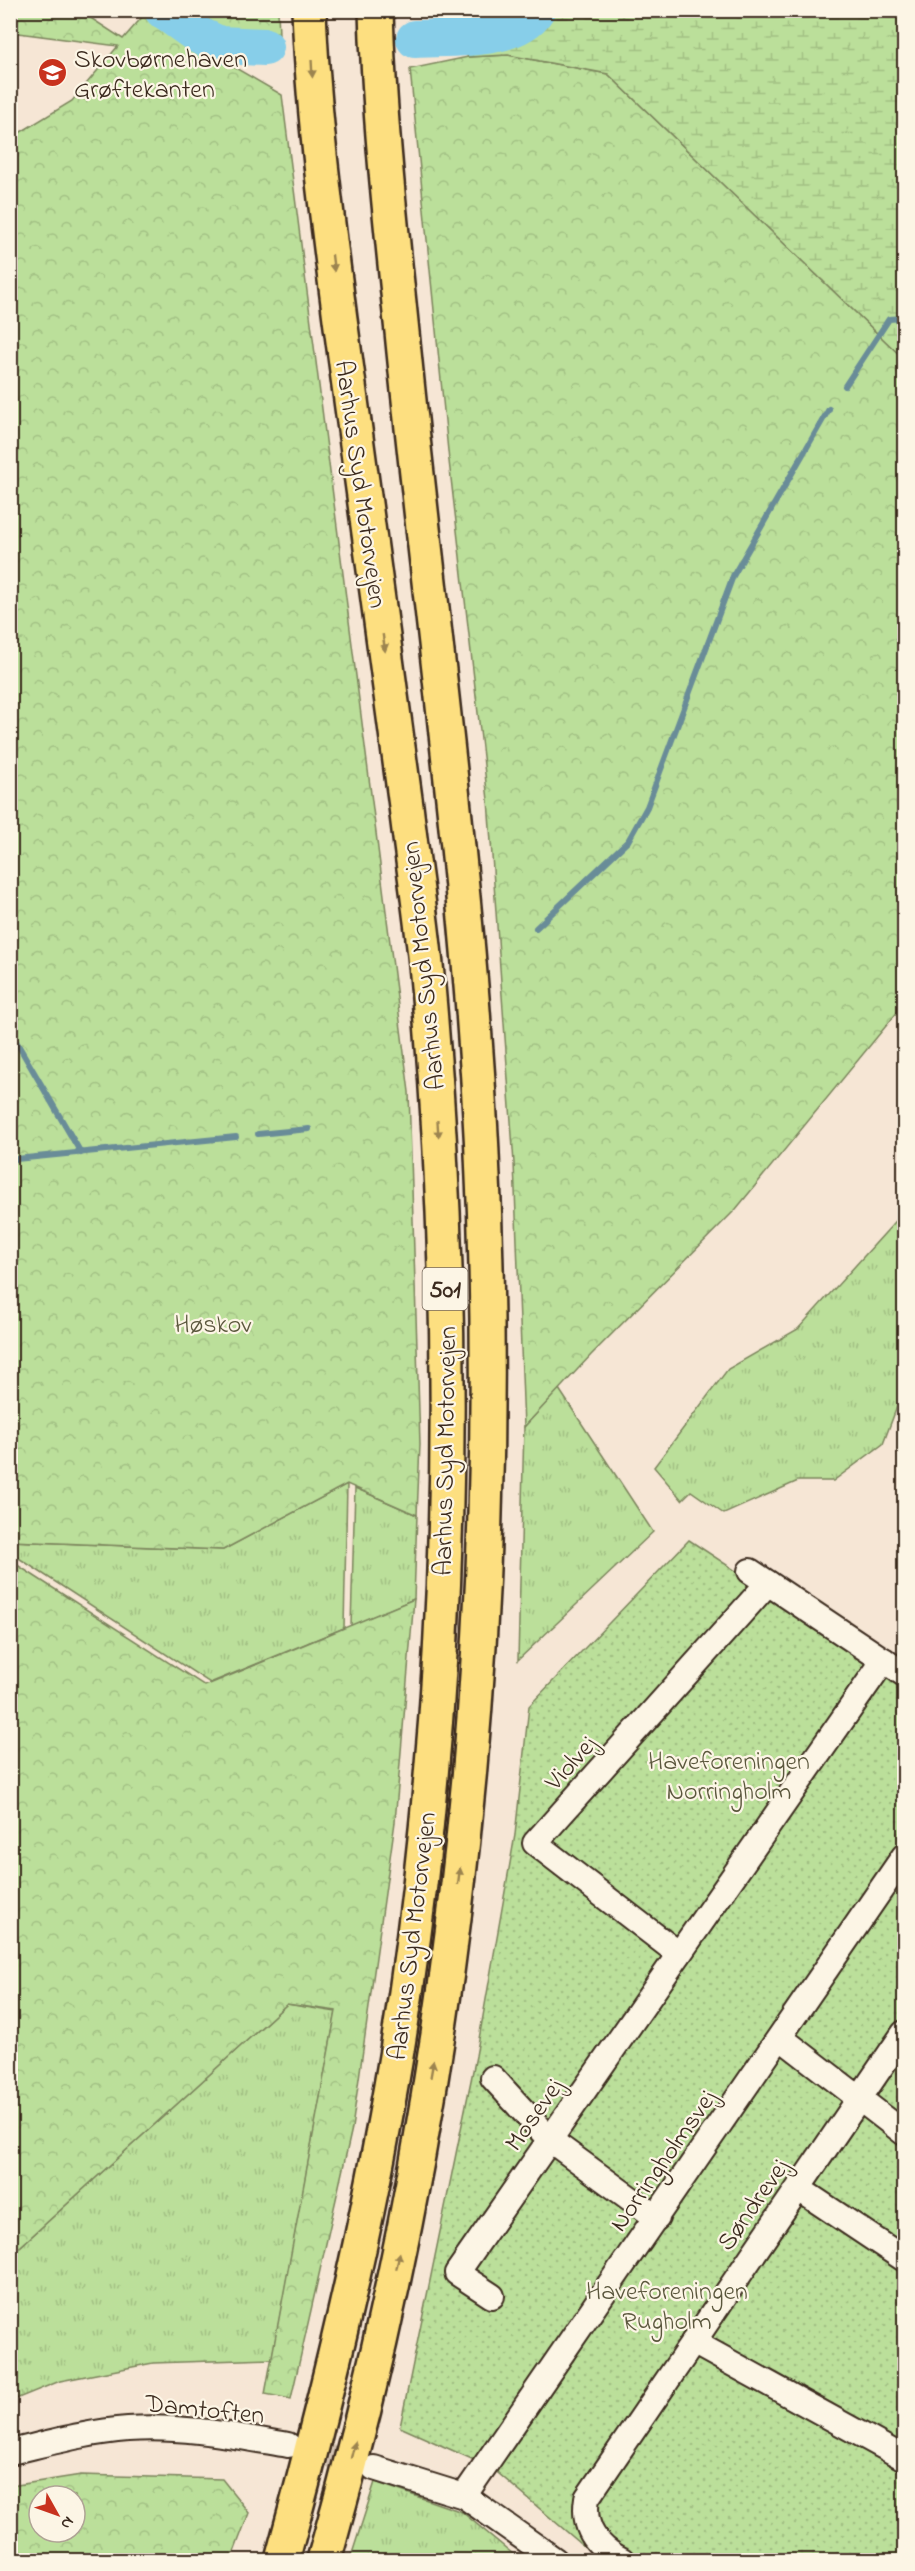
<svg xmlns="http://www.w3.org/2000/svg" width="915" height="2571" viewBox="0 0 915 2571" font-family="'Indie Flower',sans-serif">
	<style>
		.grass { fill: url(#grass-tufts); stroke: #7b845c; stroke-width: 1.5 }
		.forest { fill: url(#forest-crowns); stroke: #7b845c; stroke-width: 1.5; fill-rule: evenodd }
		.wetland { fill: url(#wetland-marsh); stroke: #7b845c; stroke-width: 1.5 }
		.garden { fill: url(#garden-dots); stroke: #7b845c; stroke-width: 1.5 }
		.lines { fill: none; stroke-linecap: round; stroke-linejoin: round }
		.stream { stroke: #698c98; stroke-width: 6 }
		.river { stroke: #87cee9; stroke-width: 38 }
		.street-tunnel { stroke: #d1c0b0; stroke-width: 24; stroke-dasharray: 24 12; stroke-linecap: butt }
		.street-casing { stroke: #3b2a1e; stroke-width: 28 }
		.highway-casing { stroke: #3b2a1e; stroke-width: 38 }
		.street { stroke: #fcf5e5; stroke-width: 24 }
		.highway { stroke: #fddf80; stroke-width: 33 }
		.oneway { fill: #9c844f }
		.labels { text-anchor: middle; stroke-width: 4.5; stroke-linejoin: round; paint-order: stroke }
		.shield { fill: #fcf5e5; stroke: #75675a; stroke-width: 1.5 }
		.shield-label { font-size: 24px; font-weight: bold; fill: #3b2a1e }
		.poi-label { font-size: 26px; fill: #3b2a1e; stroke: #fcf5e5; text-anchor: start }
		.street-label { font-size: 26px; fill: #3b2a1e; stroke: #fcf5e5 }
		.park-label { font-size: 26px; fill: #5b573d; stroke: #fcf5e5 }
	</style>
	<defs>
		<pattern id="grass-tufts" width="24" height="20" patternUnits="userSpaceOnUse" patternTransform="scale(1.5)"><rect width="24" height="20" fill="#bbdf9a"/><path d="M3 7l-1-3M5 7V3M7 7l1-3M15 17l-1-3M17 17v-4M19 17l1-3" fill="none" stroke="#a2c084"/></pattern>
		<pattern id="forest-crowns" width="20" height="18" patternUnits="userSpaceOnUse" patternTransform="scale(1.5)"><rect width="20" height="18" fill="#bbdf9a"/><path d="M2 6a3 3 0 1 1 6 0M12 15a3 3 0 1 1 6 0" fill="none" stroke="#a2c084"/></pattern>
		<pattern id="wetland-marsh" width="20" height="14" patternUnits="userSpaceOnUse" patternTransform="scale(1.5)"><rect width="20" height="14" fill="#bbdf9a"/><path d="M1 5h8M5 5V1M11 12h8M15 12V8" fill="none" stroke="#a2c084"/></pattern>
		<pattern id="garden-dots" width="8" height="8" patternUnits="userSpaceOnUse" patternTransform="scale(1.5)"><rect width="8" height="8" fill="#bbdf9a"/><path d="M2 2h.1M6 6h.1" fill="none" stroke="#a2c084" stroke-width="1.8" stroke-linecap="round"/></pattern>
	</defs>
	<rect width="100%" height="100%" fill="#f6e6d5"/>
	<filter id="ink" filterUnits="userSpaceOnUse"><feTurbulence type="fractalNoise" baseFrequency=".0167" numOctaves="2"/><feDisplacementMap in="SourceGraphic" scale="12" xChannelSelector="R" yChannelSelector="G"/><feConvolveMatrix kernelMatrix="1 2 1 2 8 2 1 2 1" color-interpolation-filters="sRGB"/></filter>
	<g filter="url(#ink)">
		<g class="grass">
			<path d="M 904,1212 L 904,1392 L 901,1396 L 883,1444 L 833,1481 L 798,1481 L 724,1514 L 691,1491 L 682,1500 L 654,1467 L 728,1369 L 798,1329 Z"/>
			<path d="M 559,1389 L 653,1532 L 518,1660 L 524,1427 Z"/>
			<path d="M 347,1484 L 344,1628 L 210,1683 L 11,1553 L 11,1541 L 223,1550 Z"/>
			<path d="M 355,1488 L 417,1515 L 414,1599 L 351,1626 Z"/>
			<path d="M 287,2004 L 336,2012 L 272,2359 L 153,2363 L 60,2381 L 11,2401 L 11,2255 Z"/>
			<path d="M 375,2482 L 462,2512 L 513,2554 L 508,2560 L 350,2560 Z"/>
		</g>
		<g class="forest">
			<path d="M 11,10 L 80,11 L 123,39 L 144,15 L 282,95 L 409,1092 L 420,1444 L 417,1515 L 347,1484 L 223,1550 L 11,1541 L 11,138 L 72,101 L 118,46 L 11,32 Z"/>
			<path d="M 194,11 L 278,11 L 279,35 L 240,39 Z"/>
			<path d="M 508,55 L 608,74 L 904,359 L 904,1004 L 736,1209 L 591,1355 L 524,1427 L 514,1163 L 488,800 L 449,461 L 410,69 L 468,57 Z"/>
			<path d="M 11,1561 L 205,1686 L 414,1599 L 395,1822 L 352,2128 L 291,2399 L 265,2394 L 336,2011 L 287,2004 L 11,2255 Z"/>
			<path d="M 81,2475 L 222,2479 L 249,2513 L 231,2560 L 11,2560 L 11,2486 ZM 39,2496 L 75,2496 L 75,2532 L 39,2532 Z"/>
		</g>
		<path class="wetland" d="M 433,11 L 904,11 L 904,359 L 608,74 L 508,55 L 468,57 Z"/>
		<path class="garden" d="M 689,1540 L 904,1682 L 904,2560 L 600,2560 L 492,2468 L 400,2427 L 476,2056 L 515,1835 L 529,1706 Z"/>
		<g class="lines">
			<g class="stream">
				<path d="M 845,386 L 889,319 L 904,318"/>
				<path d="M 536,928 L 628,841 L 647,807 L 733,576 L 829,409"/>
				<path d="M 10,1031 L 81,1153"/>
				<path d="M 258,1134 L 309,1129"/>
				<path d="M 16,1159 L 236,1137"/>
			</g>
			<g class="river">
				<path d="M 163,10 L 198,35 L 220,45 L 265,47"/>
				<path d="M 415,39 C 450,37 516,42 536,10"/>
			</g>
			<path class="street-tunnel" d="M 295,2447 L 366,2466"/>
			<defs>
				<g id="street">
					<path d="M 750,1571 L 904,1674"/>
					<path d="M 679,1954 L 535,1843 L 768,1583"/>
					<path d="M 781,2038 L 904,2133"/>
					<path d="M 493,2078 L 550,2140 L 657,2218"/>
					<path d="M 799,2189 L 904,2259"/>
					<path d="M 492,2296 L 457,2273 L 884,1660"/>
					<path d="M 693,2342 L 904,2458"/>
					<path d="M 10,2452 C 49,2443 88,2432 128,2429 C 182,2425 235,2436 288,2445"/>
					<path d="M 374,2468 L 464,2496 L 555,2560"/>
					<path d="M 464,2496 L 904,1856"/>
					<path d="M 622,2560 C 597,2547 582,2528 587,2498 L 904,2033"/>
				</g>
				<g id="highway">
					<path d="M 282,2560 C 333,2373 378,2185 406,1992 C 454,1660 458,1320 428,986 C 423,926 413,866 406,806 C 385,644 361,482 340,319 C 327,217 313,114 309,10"/>
					<path d="M 324,2560 C 471,2046 516,1507 470,974 C 452,760 423,546 402,332 C 391,225 379,118 376,10"/>
				</g>
			</defs>
			<use href="#street" class="street-casing"/>
			<use href="#highway" class="highway-casing"/>
			<use href="#street" class="street"/>
			<use href="#highway" class="highway"/>
		</g>
		<defs><path id="oneway-solid" d="M-6-.8H1V-3.2L6.5 0L1 3.2V.8H-6Z" transform="scale(1.5)"/></defs>
		<g class="oneway">
			<use href="#oneway-solid" transform="translate(312 69) rotate(87)"/>
			<use href="#oneway-solid" transform="translate(333 263) rotate(83)"/>
			<use href="#oneway-solid" transform="translate(384 643) rotate(82)"/>
			<use href="#oneway-solid" transform="translate(438 1129) rotate(86)"/>
			<use href="#oneway-solid" transform="translate(459 1876) rotate(-83)"/>
			<use href="#oneway-solid" transform="translate(432 2069) rotate(-80)"/>
			<use href="#oneway-solid" transform="translate(398 2261) rotate(-78)"/>
			<use href="#oneway-solid" transform="translate(353 2450) rotate(-76)"/>
		</g>
	</g>
	<defs>
		<symbol id="school-disc" viewBox="-11 -11 22 22"><circle r="9.5" fill="#c8321e" stroke="#fcf5e5"/><path d="M0-5L7-2L0 1L-7-2ZM-4 1L0 2.5L4 1V4Q0 6-4 4Z" fill="#fff"/></symbol>
	</defs>
	<g fill-rule="evenodd">
		<use href="#school-disc" x="36" y="56" width="33" height="33"/>
	</g>
	<g class="labels">
		<rect class="shield" x="422.5" y="1268" width="45" height="42" rx="4.5"/>
		<g class="shield-label">
			<text x="445" y="1297">501</text>
		</g>
		<g class="poi-label">
			<text x="74" y="67">Skovbørnehaven<tspan x="74" dy="30">Grøftekanten</tspan></text>
		</g>
		<g class="street-label">
			<text transform="translate(362 484) rotate(82)" y="9">Aarhus Syd Motorvejen</text>
			<text transform="translate(422 966) rotate(-96)" y="9">Aarhus Syd Motorvejen</text>
			<text transform="translate(444 1451) rotate(-89)" y="9">Aarhus Syd Motorvejen</text>
			<text transform="translate(570 1762) rotate(-48)" y="9">Violvej</text>
			<text transform="translate(411 1936) rotate(-83)" y="9">Aarhus Syd Motorvejen</text>
			<text transform="translate(533 2114) rotate(-55)" y="9">Mosevej</text>
			<text transform="translate(662 2160) rotate(-55)" y="9">Norringholmsvej</text>
			<text transform="translate(752 2204) rotate(-55)" y="9">Søndrevej</text>
			<text transform="translate(205 2408) rotate(6)" y="9">Damtoften</text>
		</g>
		<g class="park-label">
			<text x="213" y="1332">Høskov</text>
			<text x="729" y="1769">Haveforeningen<tspan x="729" dy="30">Norringholm</tspan></text>
			<text x="667" y="2299">Haveforeningen<tspan x="667" dy="30">Rugholm</tspan></text>
		</g>
	</g>
	<rect width="915" height="2571" fill="none" stroke="#fcf5e5" stroke-width="36"/>
	<rect x="18" y="18" width="879" height="2535" fill="none" stroke="#3b2a1e" stroke-width="2" filter="url(#ink)"/>
	<g transform="translate(57 2514) rotate(130)"><circle r="28" fill="#fcf5e5" stroke="#afa495" stroke-width="1.5"/>
	<path d="M0-4.5L10 22L0 15L-10 22Z" fill="#c8321e"/>
	<text y="-9" font-size="16" font-weight="bold" text-anchor="middle" fill="#3b2a1e">N</text>
	</g>
</svg>
